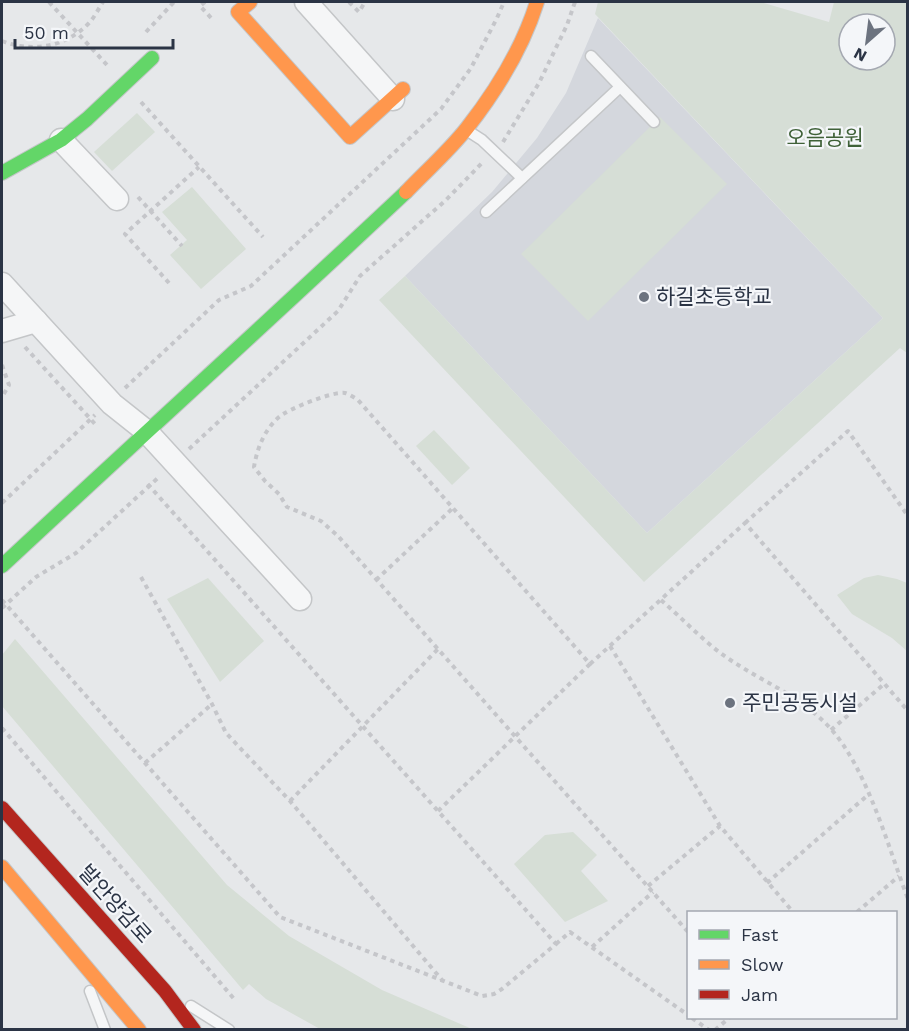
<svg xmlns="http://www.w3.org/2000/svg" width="909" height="1031" viewBox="0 0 909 1031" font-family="'Work Sans','Noto Sans KR',sans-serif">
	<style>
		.built { fill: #d4d7dd }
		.green { fill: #d6ded6; fill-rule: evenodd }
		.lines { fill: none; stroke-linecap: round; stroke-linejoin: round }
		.lane-casing { stroke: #c4c6c8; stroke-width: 13 }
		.street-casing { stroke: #c4c6c8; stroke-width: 25 }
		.fast-casing { stroke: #c4c6c8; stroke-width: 16 }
		.slow-casing { stroke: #c4c6c8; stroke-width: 16 }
		.jam-casing { stroke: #c4c6c8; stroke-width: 16 }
		.path { stroke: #c5c6ca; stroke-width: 4; stroke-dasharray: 4.5 4.5; stroke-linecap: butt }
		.lane { stroke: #f5f6f7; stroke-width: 10 }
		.street { stroke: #f5f6f7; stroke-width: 22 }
		.fast { stroke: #63d668; stroke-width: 14 }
		.slow { stroke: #ff974d; stroke-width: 14 }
		.jam { stroke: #b3261e; stroke-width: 14 }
		.poi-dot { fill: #6c737f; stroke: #f4f6f9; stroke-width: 2 }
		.labels { text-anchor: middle; stroke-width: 4.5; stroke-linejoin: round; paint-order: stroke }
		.park-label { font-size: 21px; fill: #3f6138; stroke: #f4f6f9 }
		.poi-label { font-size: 21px; fill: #2b3445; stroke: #f4f6f9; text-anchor: start }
		.street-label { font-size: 21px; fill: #2b3445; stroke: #f4f6f9 }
	</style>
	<rect width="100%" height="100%" fill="#e6e8ea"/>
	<path class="built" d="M 598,18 L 883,318 L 647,533 L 405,276 L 492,192 L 537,138 L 566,93 Z"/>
	<g class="green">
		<path d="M 598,2 L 760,2 L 829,22 L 834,2 L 907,2 L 907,353 L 900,348 L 644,582 L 379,300 L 405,276 L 647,533 L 883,318 L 595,14 ZM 849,24 L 885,24 L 885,60 L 849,60 Z"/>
		<path d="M 137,113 L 155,132 L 112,171 L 94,152 Z"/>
		<path d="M 660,117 L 727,184 L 588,321 L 521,254 Z"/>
		<path d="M 192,187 L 246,249 L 201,289 L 170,255 L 187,240 L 162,212 Z"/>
		<path d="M 434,430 L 470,468 L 452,485 L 416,446 Z"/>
		<path d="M 878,575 L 897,579 L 907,583 L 907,651 L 892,638 L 852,614 L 837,595 L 864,578 Z"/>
		<path d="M 208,578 L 264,641 L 220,682 L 167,599 Z"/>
		<path d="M 15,639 L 227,885 L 289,936 L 382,990 L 472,1029 L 320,1029 L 266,999 L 249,984 L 243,990 L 2,706 L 2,655 Z"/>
		<path d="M 573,832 L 597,855 L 581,871 L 608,901 L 565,922 L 514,864 L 545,835 Z"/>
	</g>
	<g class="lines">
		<defs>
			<g id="lane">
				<path d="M 591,56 L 654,122"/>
				<path d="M 468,131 L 482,140 L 522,178"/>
				<path d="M 486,212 L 620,87"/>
				<path d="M 90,991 L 105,1030"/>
				<path d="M 191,1006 L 229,1030"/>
			</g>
			<g id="street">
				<path d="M 306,2 L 393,99"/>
				<path d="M 61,140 L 117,199"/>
				<path d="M 2,284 L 112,404 L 146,431 L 300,599"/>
				<path d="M 2,331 L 36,321"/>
			</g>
			<g id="fast">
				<path d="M 2,173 L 61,140 L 87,119 L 152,58"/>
				<path d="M 2,566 C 136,441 272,318 406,192"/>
			</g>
			<g id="slow">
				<path d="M 250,2 L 238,12 L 350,137 L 403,89"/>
				<path d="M 406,192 C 426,171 449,151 467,128 C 496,91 523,47 537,2"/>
				<path d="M 2,867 L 139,1030"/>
			</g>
			<path id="jam" d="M 2,808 L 165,991 L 194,1030"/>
		</defs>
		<use href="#lane" class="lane-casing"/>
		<use href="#street" class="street-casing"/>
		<use href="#fast" class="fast-casing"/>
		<use href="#slow" class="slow-casing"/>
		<use href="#jam" class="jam-casing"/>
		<g class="path">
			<path d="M 49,2 L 107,65"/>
			<path d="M 205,2 L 200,6 L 214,21"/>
			<path d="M 349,2 L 359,12 L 365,2"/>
			<path d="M 146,32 L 174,2"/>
			<path d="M 2,41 C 32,53 67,47 90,22 C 95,16 99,8 103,2"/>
			<path d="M 141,102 L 263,237"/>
			<path d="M 503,142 L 539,83 L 567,25 L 575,2"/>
			<path d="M 138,197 L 182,246"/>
			<path d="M 169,283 L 125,234 L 199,167"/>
			<path d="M 25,347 L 95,424"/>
			<path d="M 2,365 L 9,385 L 2,397"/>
			<path d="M 125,388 L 219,300 L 251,286 L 441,109 L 471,68 L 497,18 L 504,2"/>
			<path d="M 189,449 L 338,311 L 360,276 L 446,200 L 483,162"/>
			<path d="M 2,503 L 95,415"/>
			<path d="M 745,523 L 848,431 L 908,516"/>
			<path d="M 141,577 L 212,704 L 226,733 L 290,801 L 442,980"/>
			<path d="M 376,580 L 453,508"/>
			<path d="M 2,600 L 280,917 L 482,996 L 494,994 L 502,989 L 556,944 L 145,481"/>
			<path d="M 661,600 C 682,618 703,641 726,657 C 762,682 800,695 831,729 C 868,771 888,847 908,899"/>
			<path d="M 2,608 L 36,577 L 76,553 L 159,477"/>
			<path d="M 610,646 L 720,826 L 793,912"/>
			<path d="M 590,664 L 745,523 L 908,711"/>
			<path d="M 2,728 L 235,1000"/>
			<path d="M 831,730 L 884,684"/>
			<path d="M 145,763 L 212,704"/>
			<path d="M 290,801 L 438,649"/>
			<path d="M 438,811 L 590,664 L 358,400 C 355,398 349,394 345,393 C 333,391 288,409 279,417 C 264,430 257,449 254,467 L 265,481 L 279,494 L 287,507 L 321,521 L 338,536 L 688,932"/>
			<path d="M 767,883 L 869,794"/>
			<path d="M 648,886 L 720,826"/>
			<path d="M 857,912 L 899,876"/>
			<path d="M 556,944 L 570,932 L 688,1015"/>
			<path d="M 592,947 L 653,892"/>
			<path d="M 692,1018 L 709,1030"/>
			<path d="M 2,1029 L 2,1030"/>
			<path d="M 715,1030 L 729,1018"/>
		</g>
		<use href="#lane" class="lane"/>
		<use href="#street" class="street"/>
		<use href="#fast" class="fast"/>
		<use href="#slow" class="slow"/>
		<use href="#jam" class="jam"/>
	</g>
	<g class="poi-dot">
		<circle cx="644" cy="297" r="6"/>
		<circle cx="730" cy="703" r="6"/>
	</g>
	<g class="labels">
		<g class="park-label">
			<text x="825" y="145">오음공원</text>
		</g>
		<g class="poi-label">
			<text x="656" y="304">하길초등학교</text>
			<text x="742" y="710">주민공동시설</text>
		</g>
		<g class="street-label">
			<text transform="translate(115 904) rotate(48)" y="7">발안양감로</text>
		</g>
	</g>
	<rect width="909" height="1031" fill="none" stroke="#2b3445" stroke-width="6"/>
	<rect x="687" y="911" width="210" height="108" fill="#f4f6f9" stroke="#a4a8b1" stroke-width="1.5"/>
	<rect x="699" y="930" width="30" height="9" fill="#63d668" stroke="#a4a8b1" stroke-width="1.5"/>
	<text x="741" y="941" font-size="18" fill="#2b3445">Fast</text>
	<rect x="699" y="960" width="30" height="9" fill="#ff974d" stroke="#a4a8b1" stroke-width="1.5"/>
	<text x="741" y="971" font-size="18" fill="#2b3445">Slow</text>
	<rect x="699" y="990" width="30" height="9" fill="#b3261e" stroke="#a4a8b1" stroke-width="1.5"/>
	<text x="741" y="1001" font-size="18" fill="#2b3445">Jam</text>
	<g transform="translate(867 42) rotate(208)"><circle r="28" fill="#f4f6f9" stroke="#a4a8b1" stroke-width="1.5"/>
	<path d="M0-4.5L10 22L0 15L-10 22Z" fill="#6c737f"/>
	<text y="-9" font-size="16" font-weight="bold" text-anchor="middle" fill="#2b3445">N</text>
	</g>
	<path d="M15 39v9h158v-9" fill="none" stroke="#2b3445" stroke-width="3"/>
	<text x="24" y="39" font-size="18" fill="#2b3445" stroke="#f4f6f9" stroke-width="4.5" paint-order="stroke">50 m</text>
</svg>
